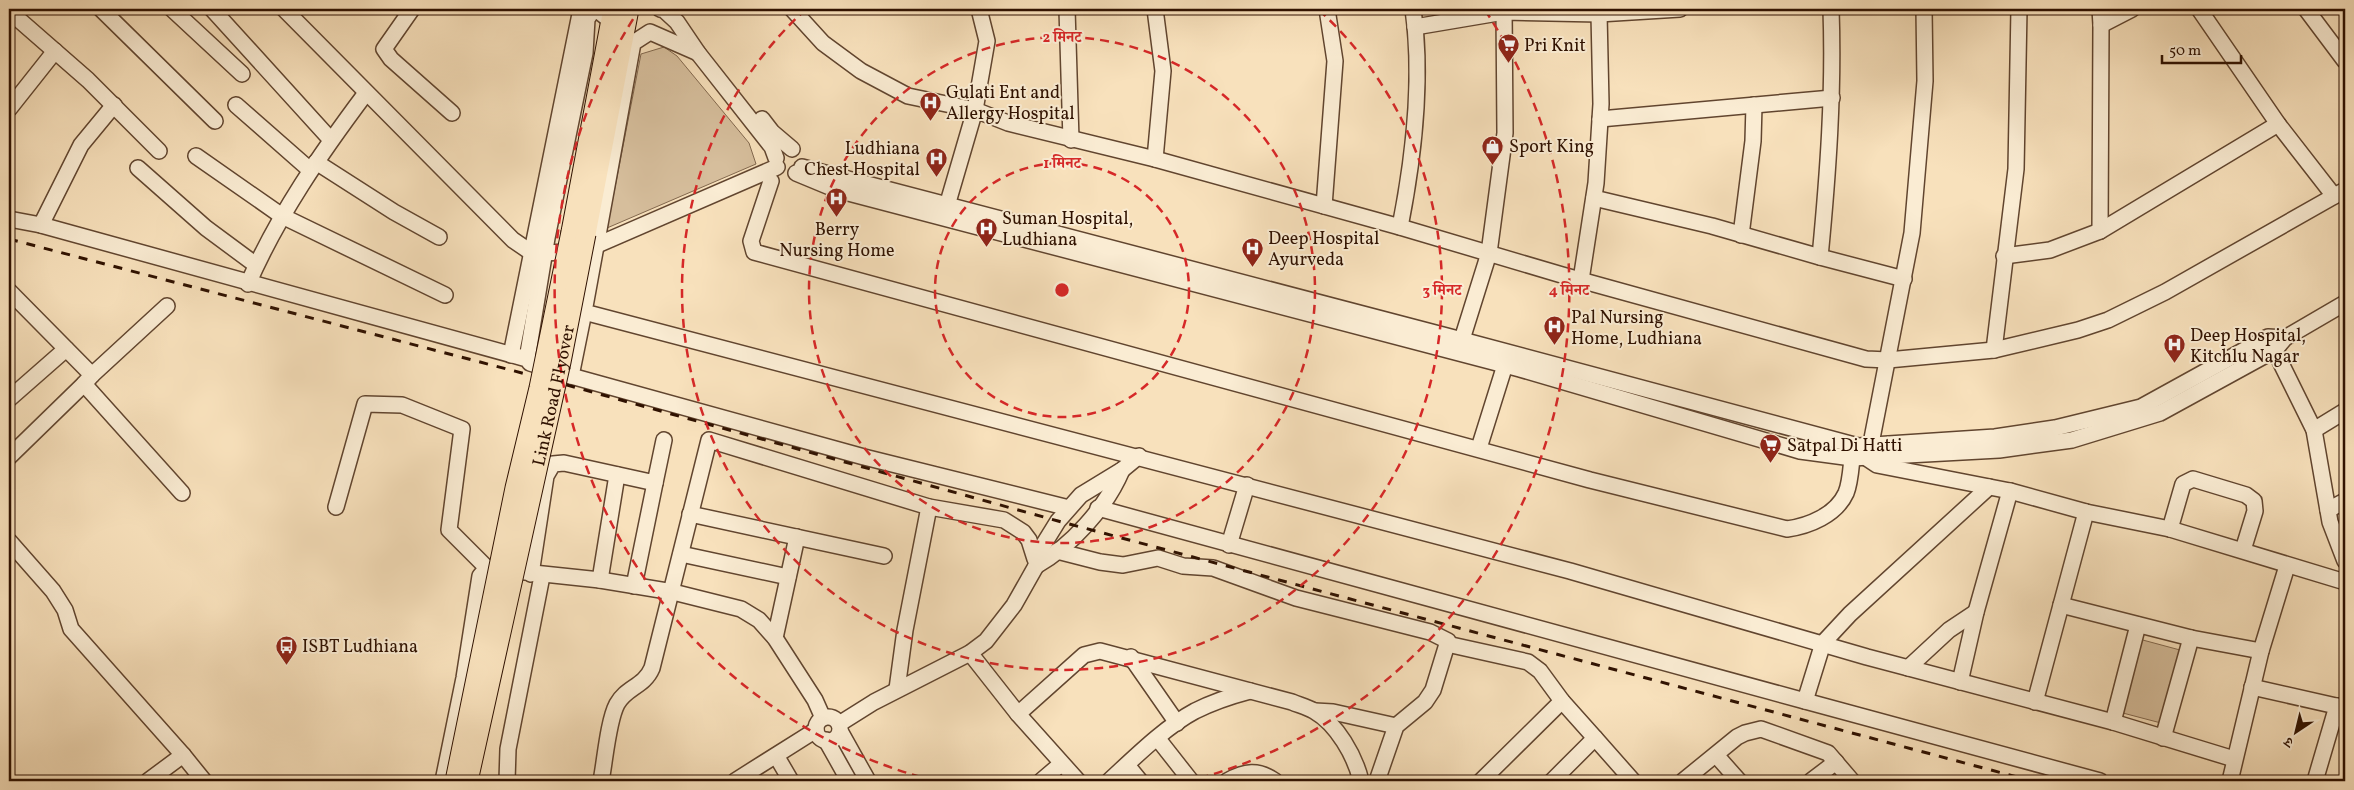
<svg xmlns="http://www.w3.org/2000/svg" width="2354" height="790" viewBox="0 0 2354 790" font-family="Vollkorn,'Noto Serif Devanagari',serif">
	<style>
		.green { fill: #d6be9c; stroke: #82684e }
		.lines { fill: none; stroke-linecap: round; stroke-linejoin: round }
		.minor-casing { stroke: #61452f; stroke-width: 18 }
		.major-casing { stroke: #2f1100; stroke-width: 21 }
		.minor { stroke: #faecd3; stroke-width: 15 }
		.major { stroke: #f8e1bc; stroke-width: 19 }
		.rail { stroke: #2f1100; stroke-width: 3; stroke-dasharray: 9 9; stroke-linecap: butt }
		.major-bridge-casing { stroke: #2f1100; stroke-width: 21; stroke-linecap: butt }
		.major-bridge { stroke: #f8e1bc; stroke-width: 19 }
		.ring { fill: none; stroke: #d62828; stroke-width: 2.5; stroke-dasharray: 9 6 }
		.labels { text-anchor: middle; stroke-width: 4; stroke-linejoin: round; paint-order: stroke }
		.poi-label { font-size: 18px; fill: #2f1100; stroke: #faecd3; text-anchor: start }
		.street-label { font-size: 18px; fill: #2f1100; stroke: #faecd3 }
		.centre { fill: #d62828; stroke: #faecd3; stroke-width: 2.5 }
		.ring-label { font-size: 15px; text-anchor: middle; font-weight: bold; fill: #d62828; stroke: #faecd3; stroke-width: 4; stroke-linejoin: round; paint-order: stroke }
	</style>
	<rect width="100%" height="100%" fill="#f8e1bc"/>
	<filter id="stains"><feTurbulence type="fractalNoise" baseFrequency=".004" numOctaves="4"/><feColorMatrix values="0 0 0 0 .2 0 0 0 0 .09 0 0 0 0 .02 0 0 0 .5 -.17"/></filter>
	<radialGradient id="worn" r=".72"><stop offset=".6" stop-color="#630" stop-opacity="0"/><stop offset="1" stop-color="#630" stop-opacity=".3"/></radialGradient>
	<g class="green">
		<path d="M 664,47 L 677,56 L 749,143 L 756,164 L 607,228 L 641,54 Z"/>
		<path d="M 2139,639 L 2180,650 L 2161,723 L 2119,712 Z"/>
	</g>
	<g class="lines">
		<defs>
			<g id="minor">
				<path d="M 101,9 L 215,121"/>
				<path d="M 172,9 L 242,74"/>
				<path d="M 212,9 L 331,140"/>
				<path d="M 284,9 L 513,240 L 532,253 L 581,252 L 777,167"/>
				<path d="M 412,9 L 384,49 L 391,59 L 452,113"/>
				<path d="M 660,9 L 664,10 L 677,22 L 698,53 L 772,147 L 776,158"/>
				<path d="M 792,9 L 823,43 L 861,71 L 908,96 L 975,110 L 1008,123 L 1155,159 L 1400,227 L 1562,275 L 1866,359 L 1888,360 L 1994,350 L 2078,330 L 2108,320 L 2165,292 L 2345,190"/>
				<path d="M 1067,9 L 1071,140"/>
				<path d="M 1831,9 C 1834,92 1828,174 1820,257 L 1904,279"/>
				<path d="M 1924,9 L 1925,81 L 1912,233 L 1868,459 L 1877,465 L 2010,491 L 2086,512 L 2170,529 L 2345,582"/>
				<path d="M 2100,9 L 2101,25 L 2132,9"/>
				<path d="M 2199,9 L 2278,124 L 2334,196"/>
				<path d="M 2306,9 L 2345,61"/>
				<path d="M 9,11 L 88,80 L 159,151"/>
				<path d="M 1415,27 L 1504,12 L 1599,14 L 1680,9"/>
				<path d="M 698,53 L 650,32 L 633,43 L 584,312 L 1570,571 L 1867,657 L 2113,722 L 2234,759"/>
				<path d="M 236,105 L 310,170"/>
				<path d="M 9,109 L 55,51"/>
				<path d="M 762,119 L 772,132 L 792,149"/>
				<path d="M 1600,119 L 1832,98"/>
				<path d="M 196,156 L 282,216 L 445,295"/>
				<path d="M 1155,159 L 1163,71 L 1155,9"/>
				<path d="M 316,162 L 394,212 L 439,237"/>
				<path d="M 802,167 L 1462,340 L 1858,446 L 1995,437 L 2055,428 L 2141,407 L 2268,337 L 2285,338"/>
				<path d="M 138,168 L 206,228 L 256,265"/>
				<path d="M 796,173 L 837,190 L 1520,369 L 1800,451 L 1852,458 L 1999,450 L 2072,440 L 2160,413 L 2275,350 L 2285,338 L 2345,303"/>
				<path d="M 771,181 L 751,241 L 754,252 L 1590,480 L 1787,529 C 1809,526 1836,515 1846,493 C 1851,481 1851,463 1853,450"/>
				<path d="M 1594,198 L 1712,226 L 1820,257"/>
				<path d="M 1324,206 L 1335,61 L 1327,9"/>
				<path d="M 944,216 L 975,110 L 987,41 L 979,9"/>
				<path d="M 9,219 L 41,225 L 527,359 L 530,363 L 571,376"/>
				<path d="M 41,225 L 81,145 L 114,105"/>
				<path d="M 1400,227 C 1414,156 1423,80 1413,9"/>
				<path d="M 2100,231 L 2101,25"/>
				<path d="M 1741,235 L 1753,141 L 1754,105"/>
				<path d="M 2004,256 L 2050,250 L 2100,231 L 2278,124"/>
				<path d="M 1581,280 L 1596,183 L 1601,104 L 1599,14 L 1603,9"/>
				<path d="M 248,284 C 278,215 321,153 366,93"/>
				<path d="M 9,291 L 92,375 L 84,384 L 182,493"/>
				<path d="M 584,312 L 571,376 L 864,457 L 1069,508"/>
				<path d="M 2270,341 L 2314,430 L 2330,522 L 2345,561"/>
				<path d="M 1459,349 L 1489,253 L 1505,133 L 1504,9"/>
				<path d="M 1994,350 L 2016,169 L 2019,9"/>
				<path d="M 511,355 L 581,9"/>
				<path d="M 527,359 L 547,238 L 585,53 L 587,19 L 593,10 L 597,10 L 612,22"/>
				<path d="M 92,375 L 167,306"/>
				<path d="M 9,399 L 66,349"/>
				<path d="M 2314,430 L 2345,411"/>
				<path d="M 1479,448 L 1505,365"/>
				<path d="M 9,457 L 84,384"/>
				<path d="M 336,507 L 365,404 L 402,405 L 462,429 L 449,530 L 487,568"/>
				<path d="M 1098,508 L 1805,701 L 1823,643 L 1850,614 L 1989,487"/>
				<path d="M 2328,510 L 2345,501"/>
				<path d="M 690,514 L 884,556"/>
				<path d="M 2170,529 L 2183,484 L 2193,479 L 2246,495 L 2254,501 L 2255,511 L 2243,550"/>
				<path d="M 9,541 L 53,591 L 65,610 L 71,629 L 183,755 L 148,781"/>
				<path d="M 1229,545 L 1247,485"/>
				<path d="M 1057,551 L 1100,562 L 1123,565 L 1158,558 L 1183,566 L 1213,568 L 1296,598 L 1430,632 L 1448,641 L 1433,690 L 1425,702 L 1396,726 L 1377,781"/>
				<path d="M 681,554 L 788,577"/>
				<path d="M 1036,566 C 1071,546 1106,508 1122,470"/>
				<path d="M 531,574 L 546,476 L 553,464 L 564,463 L 655,483 L 664,440"/>
				<path d="M 600,580 L 617,475"/>
				<path d="M 634,586 L 655,483"/>
				<path d="M 2061,605 L 2191,638 L 2261,651"/>
				<path d="M 775,638 L 797,537"/>
				<path d="M 1447,644 L 1528,662 L 1540,671 L 1562,701 L 1595,738 L 1552,781"/>
				<path d="M 970,653 L 1018,714 L 1078,781"/>
				<path d="M 1131,657 L 1177,723"/>
				<path d="M 1908,668 L 1949,630 L 1976,612"/>
				<path d="M 1960,682 L 1976,612 L 2010,491"/>
				<path d="M 2252,687 L 2345,708"/>
				<path d="M 897,689 L 905,630 L 929,507"/>
				<path d="M 1805,701 L 2100,781"/>
				<path d="M 2035,702 L 2086,512"/>
				<path d="M 1315,711 L 1333,712 L 1396,726"/>
				<path d="M 1018,714 L 1084,655 L 1100,651 L 1292,702 C 1299,705 1307,707 1314,711 C 1337,724 1355,756 1361,781"/>
				<circle cx="828" cy="729" r="12"/>
				<path d="M 2113,722 L 2138,625"/>
				<path d="M 839,724 L 874,702 L 970,653 L 986,641 L 1014,605 L 1036,566 L 1037,555 L 1058,521 L 1081,495 L 1122,470 L 1139,456"/>
				<path d="M 840,731 L 868,781"/>
				<path d="M 1595,738 L 1633,781"/>
				<path d="M 2163,738 L 2191,638"/>
				<path d="M 1158,739 L 1191,781"/>
				<path d="M 826,740 L 849,781"/>
				<path d="M 183,755 L 204,781"/>
				<path d="M 1716,755 L 1739,781"/>
				<path d="M 777,757 L 791,781"/>
				<path d="M 1127,765 L 1140,781"/>
				<path d="M 443,781 L 464,678 L 480,576 L 487,568 L 600,580 L 673,592 L 741,609 L 759,620 L 775,638 L 815,700 L 823,718"/>
				<path d="M 507,781 L 508,749 L 542,576"/>
				<path d="M 601,781 C 605,761 608,721 617,704 C 626,687 644,687 652,668 L 709,440 L 929,507 L 1004,520 L 1023,532 L 1029,540 L 1035,559"/>
				<path d="M 735,781 L 816,730"/>
				<path d="M 1041,781 L 1061,764"/>
				<path d="M 1109,781 C 1134,758 1165,727 1195,711 C 1213,702 1231,696 1250,691"/>
				<path d="M 1227,781 C 1245,771 1258,769 1275,781"/>
				<path d="M 1481,781 L 1562,701"/>
				<path d="M 1683,781 L 1737,737 L 1745,733 L 1761,729 L 1828,753 L 1852,781"/>
				<path d="M 1811,781 L 1836,762"/>
				<path d="M 2230,781 L 2261,651 L 2287,566"/>
				<path d="M 2315,781 L 2337,706"/>
			</g>
			<g id="major">
				<path d="M 571,232 L 613,9"/>
				<path d="M 586,234 L 629,9"/>
			</g>
		</defs>
		<use href="#minor" class="minor-casing"/>
		<use href="#major" class="major-casing"/>
		<use href="#minor" class="minor"/>
		<use href="#major" class="major"/>
		<path class="rail" d="M 9,239 L 545,379 L 1058,521 L 2032,781"/>
		<defs>
			<g id="major-bridge">
				<path d="M 455,781 L 515,488 L 539,388 L 571,232"/>
				<path id="s1" d="M 468,781 L 561,362 L 586,234"/>
			</g>
		</defs>
		<use href="#major-bridge" class="major-bridge-casing"/>
		<use href="#major-bridge" class="major-bridge"/>
	</g>
	<g class="ring">
		<circle cx="1062" cy="290" r="127"/>
		<circle cx="1062" cy="290" r="253"/>
		<path d="M1319 10A380 380 0 1 1 805 10"/>
		<path d="M935 781A507 507 0 0 1 639 10M1485 10A507 507 0 0 1 1189 781"/>
	</g>
	<defs>
		<symbol id="supermarket-pin" viewBox="-11 -11 22 30"><path d="M0 17L-7.5 6A9.5 9.5 0 1 1 7.5 6Z" fill="#8f2418" stroke="#faecd3"/><path d="M-6-5.5h2.5l.6 2H6L4.5 2H-2.5L-4.4-4H-6ZM-1.5 3.2a1.3 1.3 0 1 0 .1 0ZM3 3.2a1.3 1.3 0 1 0 .1 0Z" fill="#fff"/></symbol>
		<symbol id="hospital-pin" viewBox="-11 -11 22 30"><path d="M0 17L-7.5 6A9.5 9.5 0 1 1 7.5 6Z" fill="#8f2418" stroke="#faecd3"/><path d="M-5-5h3v3.5h4V-5h3V5h-3V1.5h-4V5h-3Z" fill="#fff"/></symbol>
		<symbol id="shop-pin" viewBox="-11 -11 22 30"><path d="M0 17L-7.5 6A9.5 9.5 0 1 1 7.5 6Z" fill="#8f2418" stroke="#faecd3"/><path d="M-5-2.5h2.3a2.7 3.5 0 0 1 5.4 0H5L5.5 6h-11ZM-1.5-2.5h3a1.5 2.3 0 0 0-3 0Z" fill="#fff"/></symbol>
		<symbol id="bus-pin" viewBox="-11 -11 22 30"><path d="M0 17L-7.5 6A9.5 9.5 0 1 1 7.5 6Z" fill="#8f2418" stroke="#faecd3"/><path d="M-5-6H5V4H4V6H2V4H-2V6H-4V4H-5ZM-3.5-4V0h7V-4ZM-3.5 1.2v1.5H-2V1.2ZM2 1.2v1.5H3.5V1.2Z" fill="#fff"/></symbol>
	</defs>
	<g fill-rule="evenodd">
		<use href="#supermarket-pin" x="1496" y="32" width="25" height="34"/>
		<use href="#hospital-pin" x="918" y="90" width="25" height="34"/>
		<use href="#shop-pin" x="1480" y="134" width="25" height="34"/>
		<use href="#hospital-pin" x="924" y="146" width="25" height="34"/>
		<use href="#hospital-pin" x="824" y="186" width="25" height="34"/>
		<use href="#hospital-pin" x="974" y="216" width="25" height="34"/>
		<use href="#hospital-pin" x="1240" y="236" width="25" height="34"/>
		<use href="#hospital-pin" x="1542" y="314" width="25" height="34"/>
		<use href="#hospital-pin" x="2162" y="332" width="25" height="34"/>
		<use href="#supermarket-pin" x="1758" y="432" width="25" height="34"/>
		<use href="#bus-pin" x="274" y="634" width="25" height="34"/>
	</g>
	<g class="labels">
		<g class="poi-label">
			<text x="1524" y="51">Pri Knit</text>
			<text x="946" y="98">Gulati Ent and<tspan x="946" dy="21">Allergy Hospital</tspan></text>
			<text x="1509" y="152">Sport King</text>
			<text x="920" y="154" text-anchor="end">Ludhiana<tspan x="920" dy="21">Chest Hospital</tspan></text>
			<text x="1002" y="224">Suman Hospital,<tspan x="1002" dy="21">Ludhiana</tspan></text>
			<text x="837" y="235" text-anchor="middle">Berry<tspan x="837" dy="21">Nursing Home</tspan></text>
			<text x="1268" y="244">Deep Hospital<tspan x="1268" dy="21">Ayurveda</tspan></text>
			<text x="1571" y="323">Pal Nursing<tspan x="1571" dy="21">Home, Ludhiana</tspan></text>
			<text x="2190" y="341">Deep Hospital,<tspan x="2190" dy="21">Kitchlu Nagar</tspan></text>
			<text x="1787" y="451">Satpal Di Hatti</text>
			<text x="302" y="652">ISBT Ludhiana</text>
		</g>
		<g class="street-label">
			<text dy="6" stroke="none"><textPath href="#s1" startOffset="395">Link Road Flyover</textPath></text>
		</g>
	</g>
	<circle cx="1062" cy="290" r="8" class="centre"/>
	<g class="ring-label">
		<text x="1062" y="42">2 मिनट</text>
		<text x="1062" y="168">1 मिनट</text>
		<text x="1442" y="295">3 मिनट</text>
		<text x="1569" y="295">4 मिनट</text>
	</g>
	<rect width="2354" height="790" fill="none" stroke="#f8e1bc" stroke-width="30"/>
	<rect x="10" y="10" width="2334" height="770" fill="none" stroke="#2f1100" stroke-width="2.5"/>
	<rect x="15" y="15" width="2324" height="760" fill="none" stroke="#2f1100"/>
	<g transform="translate(2296 732) rotate(215)" stroke="#faecd3" stroke-width="4" paint-order="stroke">
	<path d="M0-4L9 19L0 12L-9 19Z" fill="#2f1100"/>
	<text y="-8" font-size="14" font-weight="bold" text-anchor="middle" fill="#2f1100">उ</text>
	</g>
	<path d="M2162 55v8h79v-8" fill="none" stroke="#2f1100" stroke-width="2.5"/>
	<text x="2169" y="55" font-size="15" fill="#2f1100" stroke="#faecd3" stroke-width="4" paint-order="stroke">50 m</text>
	<rect width="100%" height="100%" filter="url(#stains)"/>
	<rect width="100%" height="100%" fill="url(#worn)"/>
</svg>
